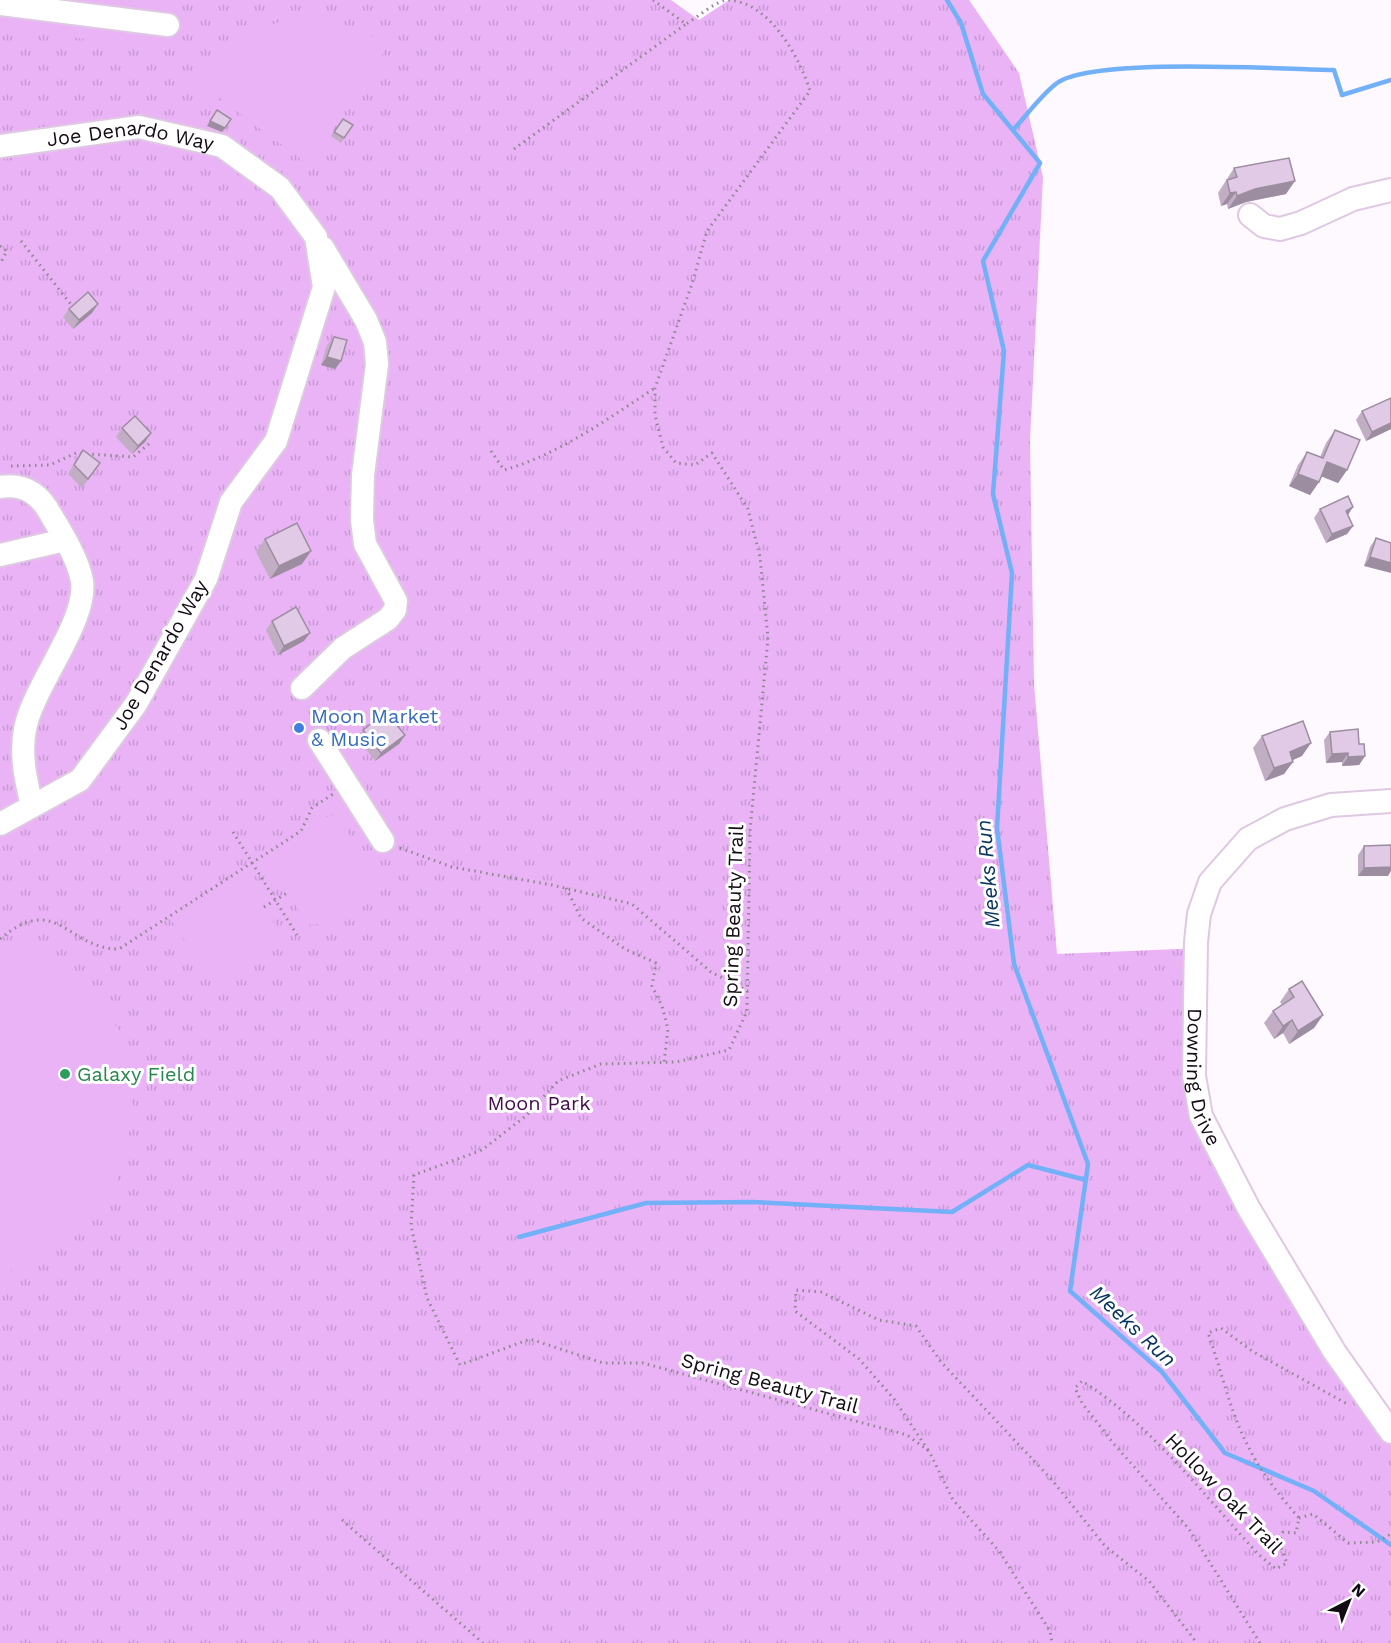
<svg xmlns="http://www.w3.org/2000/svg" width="1391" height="1643" viewBox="0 0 1391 1643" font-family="'Work Sans',sans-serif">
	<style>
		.park { fill: url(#park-tufts) }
		.pitch { fill: #eab3f6 }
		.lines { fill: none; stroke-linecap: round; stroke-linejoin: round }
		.stream { stroke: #72b0f8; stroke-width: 4.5 }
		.minor-casing { stroke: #dec8e2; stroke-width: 26 }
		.path { stroke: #8d878e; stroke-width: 3; stroke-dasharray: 1.5 4.5; stroke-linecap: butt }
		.minor { stroke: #fff; stroke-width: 22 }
		.wall { fill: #c1aec5 }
		.shaded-wall { fill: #9d8da0 }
		.building { fill: #e0cae5; stroke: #9d8da0; stroke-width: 1.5 }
		.shop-dot { fill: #3f7fe0; stroke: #fff; stroke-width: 2 }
		.leisure-dot { fill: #2e9e5b; stroke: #fff; stroke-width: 2 }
		.labels { text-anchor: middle; stroke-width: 6; stroke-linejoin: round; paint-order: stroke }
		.street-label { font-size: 20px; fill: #130b14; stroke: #fff }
		.shop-label { font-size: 20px; fill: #366cbe; stroke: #fff; text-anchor: start }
		.leisure-label { font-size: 20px; fill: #27864d; stroke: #fff; text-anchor: start }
		.park-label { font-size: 20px; fill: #440b4f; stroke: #fff }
		.water-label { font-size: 21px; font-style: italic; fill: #093562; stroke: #fff }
	</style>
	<defs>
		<pattern id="park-tufts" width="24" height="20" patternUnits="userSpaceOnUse" patternTransform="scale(1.5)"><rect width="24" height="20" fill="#eab3f6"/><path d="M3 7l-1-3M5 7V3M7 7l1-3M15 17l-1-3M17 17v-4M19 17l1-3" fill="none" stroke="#c899d2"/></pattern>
	</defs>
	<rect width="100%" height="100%" fill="#fef9ff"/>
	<path class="park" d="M 0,0 L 671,0 L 699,20 L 729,0 L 969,0 L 1019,73 L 1043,177 L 1030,441 L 1034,684 L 1057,954 L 1202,948 L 1204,1137 L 1391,1421 L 1391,1643 L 0,1643 Z"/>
	<g class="pitch">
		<path d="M 0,0 L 115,0 L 178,8 L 175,49 L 0,29 Z"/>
		<path d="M 292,17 L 337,21 L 389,44 L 309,165 L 195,80 L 238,38 Z"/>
		<path d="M 330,815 L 337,816 L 377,877 L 375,886 L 316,925 L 308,924 L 266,860 L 270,854 Z"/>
		<path d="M 235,875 L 244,876 L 282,935 L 281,946 L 223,983 L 211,981 L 172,921 L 175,912 Z"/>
		<path d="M 27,946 L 82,981 L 124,1037 L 134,1112 L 117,1180 L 67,1244 L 0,1275 L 0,968 Z"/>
	</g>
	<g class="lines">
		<g class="stream">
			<path d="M 947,0 L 961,23 L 983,94 L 1040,163 L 983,261 L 1004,351 L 993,494 L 1012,573 L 997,828 L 1014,964 L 1088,1164 L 1070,1291 L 1162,1372 L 1225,1453 L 1314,1491 L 1391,1545"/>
			<path d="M 1013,130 C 1027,115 1041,95 1057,83 C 1093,57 1281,69 1334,70 L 1342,95 L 1391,80"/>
			<path d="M 519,1237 L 646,1203 L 752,1202 L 952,1212 L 1028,1165 L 1086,1180"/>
		</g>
		<defs>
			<g id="minor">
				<path d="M 0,4 L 168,25"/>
				<path id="s1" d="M 0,146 L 139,127 L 222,146 L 280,188 L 316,237 L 324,287 L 276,441 L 231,502 L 206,579 L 136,704 L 80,780 L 0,824"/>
				<path d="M 1250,215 L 1264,226 L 1280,229 L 1301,223 L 1353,199 L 1391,190"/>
				<path d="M 0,487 C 24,483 40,494 51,515 C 63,535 78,559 82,581 C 88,621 33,686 25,729 C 20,756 26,781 32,806"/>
				<path d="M 0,555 L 65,540"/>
				<path d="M 302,688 L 343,648 L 388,619 L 395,610 L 396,601 L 365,544 L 362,520 L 363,475 L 377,364 L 375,342 L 366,320 L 323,248"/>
				<path d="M 319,740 L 383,841"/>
				<path id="s2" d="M 1391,801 L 1331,805 L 1285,819 L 1248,839 L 1210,882 L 1199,914 L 1196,942 L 1194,1076 L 1201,1116 L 1249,1209 L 1334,1351 L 1391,1432"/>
			</g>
		</defs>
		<use href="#minor" class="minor-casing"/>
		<g class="path">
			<path d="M 653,0 L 686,24 C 698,17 713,3 726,0 C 769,0 800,58 810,91 L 707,231 L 692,284 L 655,388 L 655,415 L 663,447 L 676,463 L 695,465 L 712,453 L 748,509 L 760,557 L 768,638 L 750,831 L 747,1011 L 729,1050 L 676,1062 L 601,1064 L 558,1081 L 527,1115 L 482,1150 L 414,1175 L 411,1226 L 427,1298 L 460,1365 L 530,1339 L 603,1363 L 643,1363 L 907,1435 L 929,1451 L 953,1500 L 999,1551 L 1050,1631 L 1052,1643"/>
			<path d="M 514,149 L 686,24"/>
			<path d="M 21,241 L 73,307"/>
			<path d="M 0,246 L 7,251 L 0,264"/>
			<path d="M 491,451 L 504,470 C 560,454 607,419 655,388"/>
			<path d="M 11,466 L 50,465 L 76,453 L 133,457 L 149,444"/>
			<path d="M 233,832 L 297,935"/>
			<path d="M 400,848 L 452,867 L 552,885 L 632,904 L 711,972 L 748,991"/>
			<path d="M 566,888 L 581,918 L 625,949 L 656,963 L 652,986 L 662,1006 L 668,1029 L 664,1062"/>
			<path d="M 264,907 L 287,893"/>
			<path d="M 0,939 C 57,891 67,949 119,949 L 301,831 L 312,808 L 333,794"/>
			<path d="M 928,1450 L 894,1399 L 859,1359 L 795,1311 L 796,1290 L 821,1292 L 879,1320 L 916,1326 L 941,1362 L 1052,1480 L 1105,1546 L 1149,1581 L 1197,1643"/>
			<path d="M 1299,1518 L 1313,1514 L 1348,1543 L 1377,1542 L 1391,1534"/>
			<path d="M 342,1520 L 483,1643"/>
			<path d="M 1260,1643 L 1189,1529 L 1113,1443 L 1082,1403 L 1075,1388 L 1082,1381 C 1149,1423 1205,1496 1258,1554 L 1276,1569 L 1287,1563 L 1279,1542 L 1283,1532 L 1296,1533 L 1299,1518 C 1279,1495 1259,1470 1246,1442 C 1229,1408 1221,1369 1208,1333 L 1221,1328 L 1252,1351 L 1349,1405"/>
		</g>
		<use href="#minor" class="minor"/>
	</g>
	<g class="wall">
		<path d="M 343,119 L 353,125 L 341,143 L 331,136 Z"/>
		<path d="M 1234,168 L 1286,194 L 1246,202 L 1228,209 L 1227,204 L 1221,206 L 1218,193 Z"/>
		<path d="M 69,309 L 92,313 L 73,329 L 63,317 Z"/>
		<path d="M 334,337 L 341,361 L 335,369 L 321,365 L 327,345 Z"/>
		<path d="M 1362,411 L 1391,429 L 1366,441 L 1356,420 Z"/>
		<path d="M 122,428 L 151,433 L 145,442 L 132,454 L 116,437 Z"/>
		<path d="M 1335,430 L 1347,470 L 1338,483 L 1321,476 L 1319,482 L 1310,495 L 1289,486 L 1298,465 L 1307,452 L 1320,457 L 1326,443 Z"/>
		<path d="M 83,450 L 100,463 L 82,488 L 68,474 Z"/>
		<path d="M 1353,507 L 1348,515 L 1353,526 L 1347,534 L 1326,543 L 1314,518 L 1320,509 Z"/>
		<path d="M 1376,538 L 1391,543 L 1364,566 L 1370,547 Z"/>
		<path d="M 265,539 L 311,551 L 302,564 L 270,579 L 256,552 Z"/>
		<path d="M 272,621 L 304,641 L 278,655 L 266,630 Z"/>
		<path d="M 363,730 L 405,735 L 399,744 L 375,761 L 357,738 Z"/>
		<path d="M 1330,732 L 1359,744 L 1365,756 L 1359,765 L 1342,766 L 1342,762 L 1326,763 L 1324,740 Z"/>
		<path d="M 1262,736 L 1302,756 L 1293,760 L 1284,774 L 1265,781 L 1253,748 Z"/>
		<path d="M 1364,846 L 1388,876 L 1358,876 L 1358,855 Z"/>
		<path d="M 1289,989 L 1323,1015 L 1314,1028 L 1289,1044 L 1283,1033 L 1274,1039 L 1264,1023 L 1273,1011 L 1282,1005 L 1280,1002 Z"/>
	</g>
	<g class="shaded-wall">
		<path d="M 210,121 L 225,128 L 222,132 L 207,126 Z"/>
		<path d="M 1295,181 L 1286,194 L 1246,202 L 1228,209 L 1237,196 L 1255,189 Z"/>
		<path d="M 1236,192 L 1227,204 L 1221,206 L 1230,193 Z"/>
		<path d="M 98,304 L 92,313 L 73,329 L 79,320 Z"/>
		<path d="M 327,357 L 341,361 L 335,369 L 321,365 Z"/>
		<path d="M 1391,423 L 1391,429 L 1366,441 L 1372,432 Z"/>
		<path d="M 151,433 L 145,442 L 132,454 L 138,446 Z"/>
		<path d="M 1327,462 L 1347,470 L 1338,483 L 1318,475 Z"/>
		<path d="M 1298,474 L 1319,482 L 1310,495 L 1289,486 Z"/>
		<path d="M 1353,507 L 1347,516 L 1346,511 Z"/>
		<path d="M 1353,526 L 1347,534 L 1326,543 L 1332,534 Z"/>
		<path d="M 311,551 L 302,564 L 270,579 L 279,566 Z"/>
		<path d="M 1370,557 L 1391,563 L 1391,573 L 1364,566 Z"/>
		<path d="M 310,633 L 304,641 L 278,655 L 284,646 Z"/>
		<path d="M 405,735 L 399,744 L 375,761 L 381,753 Z"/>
		<path d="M 1311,743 L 1302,756 L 1281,765 L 1290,752 Z"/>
		<path d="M 1348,753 L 1342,762 L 1326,763 L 1332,754 Z"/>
		<path d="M 1365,756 L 1359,765 L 1342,766 L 1348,757 Z"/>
		<path d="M 1293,762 L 1284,774 L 1265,781 L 1274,768 Z"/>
		<path d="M 1391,867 L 1391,871 L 1388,876 L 1358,876 L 1364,868 Z"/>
		<path d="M 1323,1015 L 1314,1028 L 1289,1044 L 1298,1031 Z"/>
		<path d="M 1292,1020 L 1283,1033 L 1274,1039 L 1283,1026 Z"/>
	</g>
	<g class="building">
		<path d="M 217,110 L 231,119 L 225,128 L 210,121 Z"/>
		<path d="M 343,119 L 353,125 L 344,138 L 334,132 Z"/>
		<path d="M 1289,158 L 1295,181 L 1255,189 L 1237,196 L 1236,192 L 1230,193 L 1227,180 L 1237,177 L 1234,168 Z"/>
		<path d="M 88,292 L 98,304 L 79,320 L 69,309 Z"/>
		<path d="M 334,337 L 347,340 L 341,361 L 327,357 Z"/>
		<path d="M 1391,398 L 1391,423 L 1372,432 L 1362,411 Z"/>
		<path d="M 135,416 L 151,433 L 138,446 L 122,428 Z"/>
		<path d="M 1335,430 L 1360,440 L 1347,470 L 1327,462 L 1319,482 L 1298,474 L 1307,452 L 1323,458 Z"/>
		<path d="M 83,450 L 100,463 L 88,479 L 74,465 Z"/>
		<path d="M 1348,496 L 1353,507 L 1346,511 L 1353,526 L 1332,534 L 1320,509 Z"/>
		<path d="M 297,523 L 311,551 L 279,566 L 265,539 Z"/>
		<path d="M 1376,538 L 1391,543 L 1391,563 L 1370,557 Z"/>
		<path d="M 296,607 L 310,633 L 284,646 L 272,621 Z"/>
		<path d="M 386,712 L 405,735 L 381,753 L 363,730 Z"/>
		<path d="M 1303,721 L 1311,743 L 1290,752 L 1293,762 L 1274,768 L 1262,736 Z"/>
		<path d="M 1358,729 L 1359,744 L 1364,744 L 1365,756 L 1348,757 L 1348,753 L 1332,754 L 1330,732 Z"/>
		<path d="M 1391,845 L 1391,867 L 1364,868 L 1364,846 Z"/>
		<path d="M 1302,981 L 1323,1015 L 1298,1031 L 1292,1020 L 1283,1026 L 1273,1011 L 1294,997 L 1289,989 Z"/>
	</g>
	<circle class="shop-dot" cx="299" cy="728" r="6"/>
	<circle class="leisure-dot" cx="65" cy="1074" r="6"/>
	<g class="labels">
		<g class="street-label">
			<text dy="7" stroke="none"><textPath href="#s1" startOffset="132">Joe Denardo Way</textPath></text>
			<text transform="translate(160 655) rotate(-60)" y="7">Joe Denardo Way</text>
			<text transform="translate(733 916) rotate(-88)" y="7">Spring Beauty Trail</text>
			<text dy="7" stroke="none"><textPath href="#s2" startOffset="406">Downing Drive</textPath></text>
			<text transform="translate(770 1383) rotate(15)" y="7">Spring Beauty Trail</text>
			<text transform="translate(1224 1493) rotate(46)" y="7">Hollow Oak Trail</text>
		</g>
		<g class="shop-label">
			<text x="311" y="723">Moon Market<tspan x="311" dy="23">&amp; Music</tspan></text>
		</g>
		<g class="leisure-label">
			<text x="77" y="1081">Galaxy Field</text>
		</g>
		<g class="park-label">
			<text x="539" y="1110">Moon Park</text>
		</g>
		<g class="water-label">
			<text transform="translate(988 874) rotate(-95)" y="7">Meeks Run</text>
			<text transform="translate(1133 1326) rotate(43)" y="7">Meeks Run</text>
		</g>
	</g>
	<g transform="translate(1349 1601) rotate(42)" stroke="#ffffff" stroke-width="4.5" paint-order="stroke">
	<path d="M0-4.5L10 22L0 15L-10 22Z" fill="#130b14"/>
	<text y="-9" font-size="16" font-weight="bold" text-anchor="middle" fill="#130b14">N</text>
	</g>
</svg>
